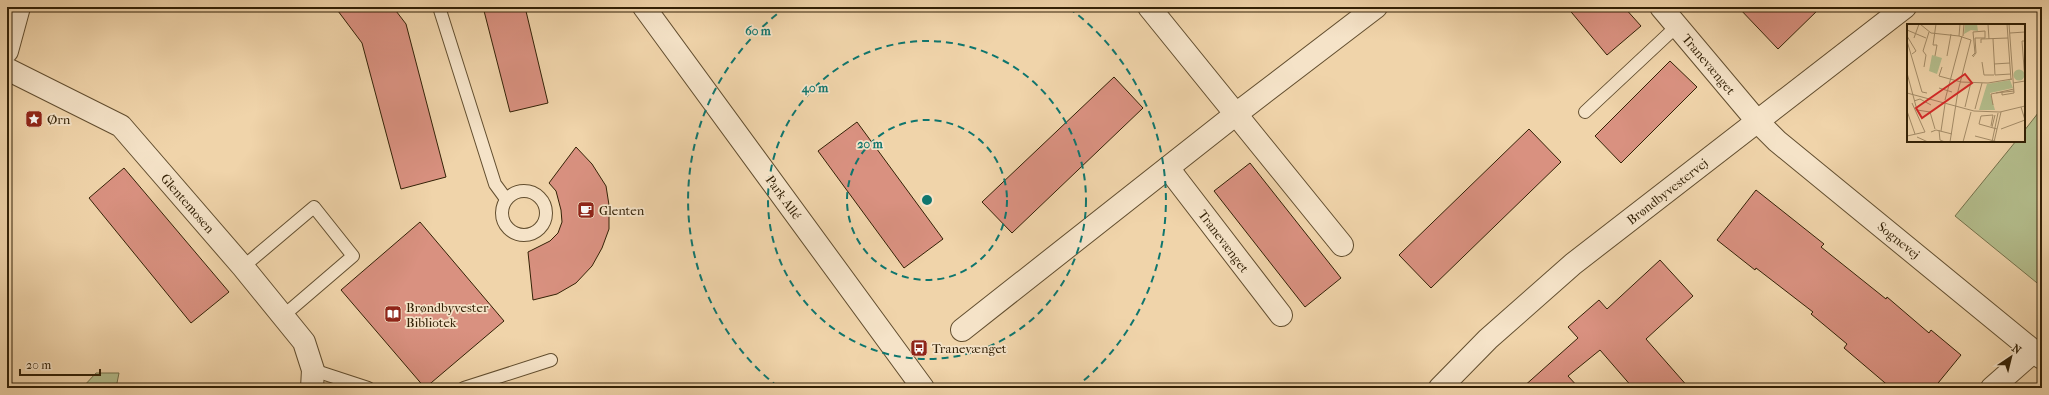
<svg xmlns="http://www.w3.org/2000/svg" width="2049" height="395" viewBox="0 0 2049 395" font-family="'IM FELL French Canon',serif">
	<style>
		.green { fill: #b4be8d; stroke: #74704a }
		.building { fill: #d99180; stroke: #332106 }
		.lines { fill: none; stroke-linecap: round; stroke-linejoin: round }
		.service-casing { stroke: #624e2f; stroke-width: 14 }
		.minor-casing { stroke: #624e2f; stroke-width: 24 }
		.tertiary-casing { stroke: #624e2f; stroke-width: 24 }
		.service { stroke: #f5e3c8; stroke-width: 12 }
		.minor { stroke: #f5e3c8; stroke-width: 22 }
		.tertiary { stroke: #f5e3c8; stroke-width: 22 }
		.ring { fill: none; stroke: #0f766e; stroke-width: 2; stroke-dasharray: 7 5 }
		.labels { text-anchor: middle; stroke-width: 3.5; stroke-linejoin: round; paint-order: stroke }
		.street-label { font-size: 13px; fill: #332106; stroke: #f5e3c8 }
		.poi-label { font-size: 13px; fill: #332106; stroke: #f5e3c8; text-anchor: start }
		.inset-road { fill: none; stroke: #a48c68; stroke-width: 1 }
		.view { fill: #d62828; fill-opacity: 0.15; stroke: #d62828; stroke-width: 2 }
		.inset-edge { fill: none; stroke: #332106; stroke-width: 2 }
		.centre { fill: #0f766e; stroke: #f5e3c8; stroke-width: 2 }
		.ring-label { font-size: 12px; text-anchor: middle; font-weight: bold; fill: #0f766e; stroke: #f5e3c8; stroke-width: 3.5; stroke-linejoin: round; paint-order: stroke }
	</style>
	<rect width="100%" height="100%" fill="#f0d4aa"/>
	<filter id="stains"><feTurbulence type="fractalNoise" baseFrequency=".005" numOctaves="4"/><feColorMatrix values="0 0 0 0 .2 0 0 0 0 .09 0 0 0 0 .02 0 0 0 .5 -.17"/></filter>
	<radialGradient id="worn" r=".72"><stop offset=".6" stop-color="#630" stop-opacity="0"/><stop offset="1" stop-color="#630" stop-opacity=".3"/></radialGradient>
	<g class="green">
		<path d="M 2042,108 L 2042,287 L 1955,216 L 2016,141 L 2024,141 L 2024,131 Z"/>
		<path d="M 96,373 L 119,373 L 116,388 L 82,388 Z"/>
	</g>
	<g class="building">
		<path d="M 335,7 L 393,7 L 406,24 L 446,177 L 401,189 L 362,43 Z"/>
		<path d="M 483,7 L 525,7 L 548,103 L 510,112 Z"/>
		<path d="M 1567,7 L 1624,7 L 1641,26 L 1607,55 Z"/>
		<path d="M 1738,7 L 1821,7 L 1778,49 Z"/>
		<path d="M 1670,61 L 1697,87 L 1621,163 L 1595,136 Z"/>
		<path d="M 1114,77 L 1143,108 L 1012,233 L 982,202 Z"/>
		<path d="M 857,122 L 943,239 L 904,268 L 818,151 Z"/>
		<path d="M 1529,129 L 1561,162 L 1431,288 L 1399,255 Z"/>
		<path d="M 576,147 L 592,164 L 606,186 L 609,205 L 609,229 L 602,248 L 592,266 L 576,283 L 557,294 L 533,300 L 528,252 L 550,241 L 558,233 L 562,222 L 561,210 L 556,191 L 549,183 Z"/>
		<path d="M 1250,163 L 1341,278 L 1305,307 L 1214,191 Z"/>
		<path d="M 124,168 L 229,292 L 191,323 L 89,198 Z"/>
		<path d="M 1756,190 L 1824,244 L 1821,247 L 1886,299 L 1887,297 L 1929,333 L 1931,330 L 1961,355 L 1934,388 L 1891,388 L 1844,348 L 1847,344 L 1811,314 L 1813,312 L 1756,268 L 1755,270 L 1717,240 Z"/>
		<path d="M 420,222 L 504,321 L 425,388 L 341,290 Z"/>
		<path d="M 1660,260 L 1693,296 L 1646,339 L 1689,388 L 1633,388 L 1600,350 L 1568,376 L 1579,388 L 1522,388 L 1578,338 L 1568,327 L 1599,300 L 1607,309 Z"/>
	</g>
	<g class="lines">
		<defs>
			<g id="service">
				<path d="M 439,7 L 495,184 L 506,199"/>
				<path d="M 1585,112 L 1677,26"/>
				<circle cx="524" cy="213" r="22"/>
				<path d="M 243,267 L 314,207 L 353,256 L 283,316"/>
				<path d="M 313,370 L 368,388"/>
				<path d="M 464,388 L 551,360"/>
			</g>
			<g id="minor">
				<path d="M 1149,7 L 1342,245"/>
				<path d="M 1661,7 L 1757,121 L 1777,141 L 2042,358"/>
				<path d="M 7,51 L 19,7"/>
				<path d="M 7,69 L 121,126 L 243,267 L 304,342 L 313,370 L 312,388"/>
				<path d="M 1168,168 L 1281,315"/>
				<path d="M 962,330 L 1236,114 L 1376,7"/>
				<path d="M 1440,388 L 1488,339 L 1573,264 L 1905,7"/>
				<path d="M 1992,388 L 2034,351"/>
			</g>
			<path id="tertiary" d="M 644,7 L 923,388"/>
		</defs>
		<use href="#service" class="service-casing"/>
		<use href="#minor" class="minor-casing"/>
		<use href="#tertiary" class="tertiary-casing"/>
		<use href="#service" class="service"/>
		<use href="#minor" class="minor"/>
		<use href="#tertiary" class="tertiary"/>
	</g>
	<g class="ring">
		<circle cx="927" cy="200" r="80"/>
		<circle cx="927" cy="200" r="159"/>
		<path d="M778 387A239 239 0 0 1 785 8M1069 8A239 239 0 0 1 1076 387"/>
	</g>
	<defs>
		<symbol id="sight-square" viewBox="-11 -11 22 22"><rect x="-9" y="-9" width="18" height="18" rx="4" fill="#8f2418" stroke="#f5e3c8"/><path d="M0-6L1.8-2.2L6-1.7L2.9 1.2L3.7 5.4L0 3.3L-3.7 5.4L-2.9 1.2L-6-1.7L-1.8-2.2Z" fill="#fff"/></symbol>
		<symbol id="cafe-square" viewBox="-11 -11 22 22"><rect x="-9" y="-9" width="18" height="18" rx="4" fill="#8f2418" stroke="#f5e3c8"/><path d="M-5.5-4.5H6V0H3Q3 3.5 0 3.5H-2.5Q-5.5 3.5-5.5 0ZM3-3.2v2h1.7v-2ZM-6 4.5H4V6H-6Z" fill="#fff"/></symbol>
		<symbol id="library-square" viewBox="-11 -11 22 22"><rect x="-9" y="-9" width="18" height="18" rx="4" fill="#8f2418" stroke="#f5e3c8"/><path d="M-6-4Q-3-5.5-.7-3.5V5Q-3 3-6 4ZM6-4Q3-5.5 .7-3.5V5Q3 3 6 4Z" fill="#fff"/></symbol>
		<symbol id="bus-square" viewBox="-11 -11 22 22"><rect x="-9" y="-9" width="18" height="18" rx="4" fill="#8f2418" stroke="#f5e3c8"/><path d="M-5-6H5V4H4V6H2V4H-2V6H-4V4H-5ZM-3.5-4V0h7V-4ZM-3.5 1.2v1.5H-2V1.2ZM2 1.2v1.5H3.5V1.2Z" fill="#fff"/></symbol>
	</defs>
	<g fill-rule="evenodd">
		<use href="#sight-square" x="24" y="109" width="20" height="20"/>
		<use href="#cafe-square" x="576" y="200" width="20" height="20"/>
		<use href="#library-square" x="383" y="304" width="20" height="20"/>
		<use href="#bus-square" x="909" y="338" width="20" height="20"/>
	</g>
	<g class="labels">
		<g class="street-label">
			<text transform="translate(1709 64) rotate(50)" y="5">Tranevænget</text>
			<text transform="translate(1667 191) rotate(-38)" y="5">Brøndbyvestervej</text>
			<text transform="translate(784 197) rotate(54)" y="5">Park Allé</text>
			<text transform="translate(188 203) rotate(49)" y="5">Glentemosen</text>
			<text transform="translate(1899 240) rotate(39)" y="5">Sognevej</text>
			<text transform="translate(1224 241) rotate(53)" y="5">Tranevænget</text>
		</g>
		<g class="poi-label">
			<text x="47" y="124">Ørn</text>
			<text x="599" y="215">Glenten</text>
			<text x="406" y="312">Brøndbyvester<tspan x="406" dy="15">Bibliotek</tspan></text>
			<text x="932" y="353">Tranevænget</text>
		</g>
	</g>
	<g transform="translate(1907 24)">
		<rect width="118" height="118" fill="#f0d4aa"/>
		<path d="M 58,0 L 70,0 L 71,7 L 64,6 L 57,10 ZM 25,31 L 35,34 L 30,50 L 22,47 ZM106.5 51a5.5 5.5 0 1 1 11 0a5.5 5.5 0 1 1-11 0ZM 103,56 L 106,64 L 83,69 L 88,86 L 72,86 L 80,60 Z" fill="#b4be8d"/>
		<path class="inset-road" d="M 13,0 L 24,9 L 52,12 L 64,16 L 51,67 L 43,118M 81,0 L 82,15M 100,0 L 104,56M 0,6 L 19,14M 103,9 L 118,8M 0,12 L 9,27 L 5,30M 52,12 L 53,0M 56,12 L 57,0M 7,14 L 12,0M 86,15 L 88,51 L 104,50M 0,17 L 15,68 L 20,69M 74,19 L 74,15 L 101,14M 28,32 L 30,21 L 26,21 L 29,0M 40,32 L 44,10M 65,32 L 68,29 L 66,8 L 78,7 L 78,14 L 68,14 L 69,29 L 66,33M 75,38 L 77,51 L 87,51M 87,40 L 103,39M 17,43 L 19,31 L 16,27 L 22,8M 35,43 L 32,52 L 54,58 L 81,59 L 105,55M 0,49 L 10,86 L 23,88 L 28,105M 118,57 L 115,17 L 118,17M 106,59 L 118,57M 32,64 L 45,68M 107,65 L 89,69 L 107,67M 0,69 L 67,87 L 93,88 L 118,82M 95,69 L 95,71 L 107,69 L 102,0M 38,76 L 55,12M 7,77 L 13,75 L 24,81M 5,79 L 18,108M 86,81 L 84,70 L 89,69M 58,83 L 64,58M 114,83 L 118,96M 68,85 L 75,59M 0,87 L 8,110M 84,102 L 86,91 L 74,92 L 72,100 L 90,105M 85,103 L 88,91M 94,105 L 118,96M 32,106 L 33,116 L 38,118M 34,107 L 38,80M 24,108 L 29,106 L 45,110M 0,112 L 18,108M 68,112 L 91,118M 10,113 L 21,118M 56,118 L 64,88M 85,118 L 91,89M 87,118 L 94,88"/>
		<path class="view" d="M 58,50 L 65,59 L 15,94 L 9,84 Z"/>
		<rect width="118" height="118" class="inset-edge"/>
	</g>
	<circle cx="927" cy="200" r="6" class="centre"/>
	<g class="ring-label">
		<text x="758" y="35">60 m</text>
		<text x="815" y="92">40 m</text>
		<text x="870" y="148">20 m</text>
	</g>
	<rect width="2049" height="395" fill="none" stroke="#f0d4aa" stroke-width="24"/>
	<rect x="8" y="8" width="2033" height="379" fill="none" stroke="#332106" stroke-width="2"/>
	<rect x="12" y="12" width="2025" height="371" fill="none" stroke="#332106"/>
	<g transform="translate(2011 357) rotate(35)" stroke="#f5e3c8" stroke-width="3" paint-order="stroke">
	<path d="M0-3L7 15L0 10L-7 15Z" fill="#332106"/>
	<text y="-6" font-size="11" font-weight="bold" text-anchor="middle" fill="#332106">N</text>
	</g>
	<path d="M20 369v6h80v-6" fill="none" stroke="#332106" stroke-width="2"/>
	<text x="26" y="369" font-size="12" fill="#332106" stroke="#f5e3c8" stroke-width="3" paint-order="stroke">20 m</text>
	<rect width="100%" height="100%" filter="url(#stains)"/>
	<rect width="100%" height="100%" fill="url(#worn)"/>
</svg>
